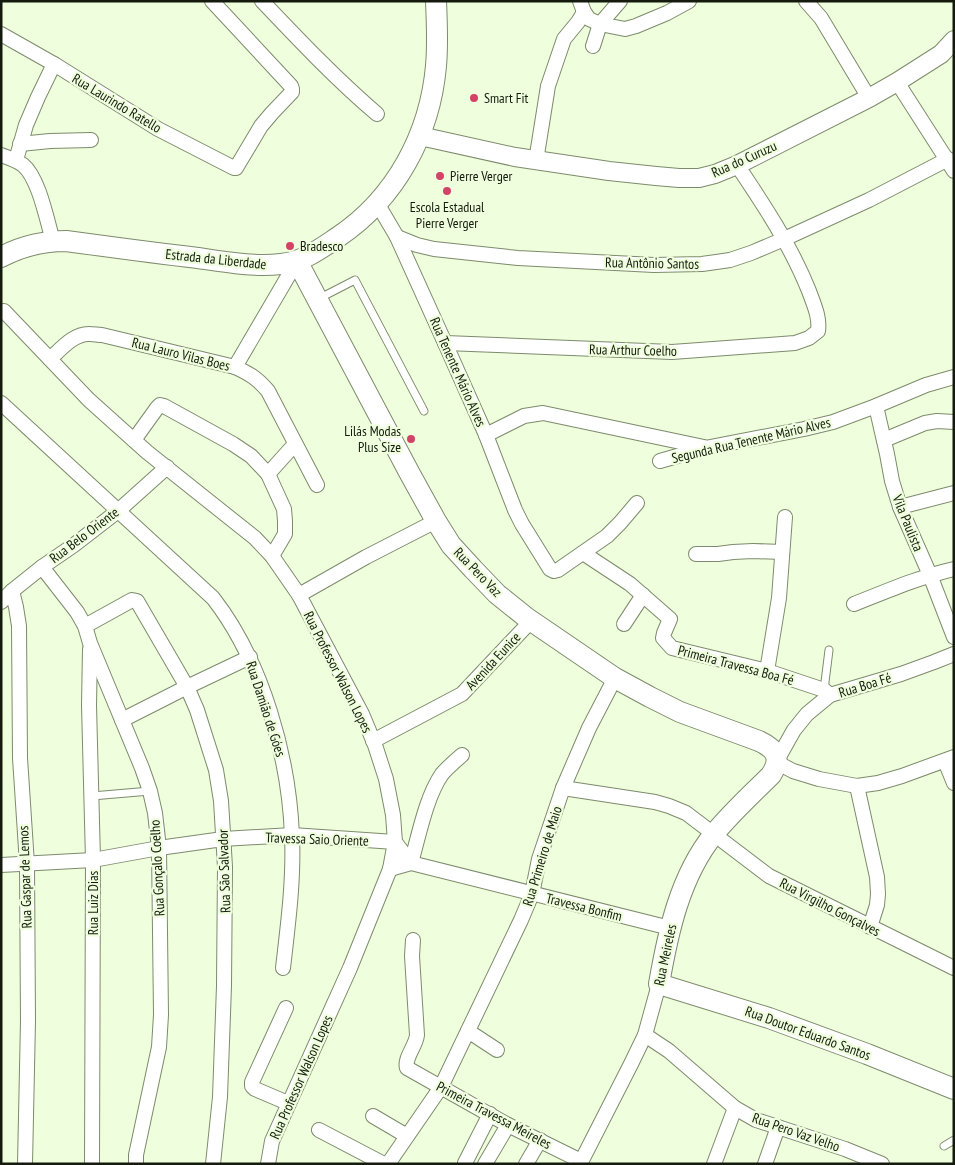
<svg xmlns="http://www.w3.org/2000/svg" width="955" height="1165" viewBox="0 0 955 1165" font-family="'PT Sans Narrow',sans-serif">
	<style>
		.lines { fill: none; stroke-linecap: round; stroke-linejoin: round }
		.service-casing { stroke: #7d8b6c; stroke-width: 9 }
		.minor-casing { stroke: #7d8b6c; stroke-width: 16 }
		.tertiary-casing { stroke: #7d8b6c; stroke-width: 20 }
		.secondary-casing { stroke: #7d8b6c; stroke-width: 22 }
		.service { stroke: #fff; stroke-width: 7 }
		.minor { stroke: #fff; stroke-width: 14 }
		.tertiary { stroke: #fff; stroke-width: 18 }
		.secondary { stroke: #fff; stroke-width: 20 }
		.poi-dot { fill: #d24368; stroke: #effedc; stroke-width: 2 }
		.labels { text-anchor: middle; stroke-width: 4.5; stroke-linejoin: round; paint-order: stroke }
		.poi-label { font-size: 14px; fill: #151a0e; stroke: #effedc; text-anchor: start }
		.street-label { font-size: 14px; fill: #151a0e; stroke: #effedc }
	</style>
	<rect width="100%" height="100%" fill="#effedc"/>
	<g class="lines">
		<defs>
			<g id="service">
				<path d="M 320,298 L 355,280 L 424,411"/>
				<path d="M 824,690 L 829,650"/>
				<path d="M 92,796 L 150,791"/>
				<path d="M 944,1146 L 954,1140"/>
			</g>
			<g id="minor">
				<path d="M 262,1 C 299,40 336,79 377,114"/>
				<path d="M 580,1 L 584,12 L 589,19 L 600,24 L 625,29 L 636,26 L 667,13 L 689,1"/>
				<path d="M 806,1 L 821,18 L 869,98"/>
				<path d="M 1,34 L 54,64 L 158,129 L 234,168 L 236,168 L 261,126 L 272,113 L 292,92 L 292,89 L 291,86 L 212,1"/>
				<path d="M 593,46 L 600,24 L 620,1"/>
				<path d="M 897,82 L 954,171"/>
				<path d="M 20,144 L 50,141 L 91,140"/>
				<path d="M 1,155 C 9,158 16,160 23,165 C 39,178 47,221 53,241"/>
				<path d="M 16,160 L 26,125 L 38,97 L 54,64"/>
				<path d="M 536,161 L 548,86 L 564,39 L 578,22 L 584,12"/>
				<path d="M 377,203 L 397,237 L 445,343 L 486,435 L 515,510 L 522,524 L 550,569 L 554,571 L 558,570 L 607,536 L 620,523 L 637,503"/>
				<path d="M 397,237 L 417,245 L 434,249 L 518,258 L 654,265 L 702,264 L 730,260 L 751,253 L 784,239 L 869,200 L 948,159"/>
				<path d="M 4,311 L 89,400 L 147,452 L 255,538 L 272,556 L 299,595 L 362,714 L 375,745 L 386,779 L 393,815 L 395,842 L 390,869 L 350,968 L 272,1141 L 268,1164"/>
				<path d="M 445,343 L 672,352 L 795,343 L 809,338 L 818,331 C 820,317 814,305 809,291 C 791,246 764,205 737,165"/>
				<path d="M 50,359 C 61,349 74,333 90,334 C 94,334 98,335 102,335 L 235,367 C 250,374 257,378 268,391 L 317,485"/>
				<path d="M 235,367 L 297,261"/>
				<path d="M 1,403 L 213,598 C 262,661 289,756 292,836 C 294,880 288,924 283,968"/>
				<path d="M 876,406 L 887,454 L 892,481 L 900,507 L 930,575 L 954,637"/>
				<path d="M 486,435 L 524,416 L 543,413 L 704,447"/>
				<path d="M 134,440 L 157,408 L 160,405 L 164,406 L 233,444 L 251,456 L 268,474 L 284,509 L 285,521 L 285,534 L 272,556"/>
				<path d="M 884,440 L 925,423 L 937,421 L 954,422"/>
				<path d="M 660,461 L 705,448 L 804,429 L 833,422 L 876,406 L 926,385 L 954,377"/>
				<path d="M 268,474 L 295,444"/>
				<path d="M 900,507 L 954,493"/>
				<path d="M 583,553 L 630,584 L 670,619 L 664,633 L 663,638 L 672,648 L 767,671 L 824,690 L 830,695"/>
				<path d="M 696,554 L 718,554 L 733,552 L 753,551 L 782,552"/>
				<path d="M 42,567 L 77,612 L 85,626 L 90,643 L 142,768 L 150,791 L 155,813 L 159,848 L 161,1015 L 159,1047 L 136,1155 L 136,1164"/>
				<path d="M 12,591 L 16,607 L 19,626 L 20,758 L 27,864 L 28,1021 L 25,1164"/>
				<path d="M 299,595 L 366,557 L 436,521"/>
				<path d="M 1,602 L 12,591 L 42,567 L 74,545 L 118,511 L 167,467"/>
				<path d="M 854,604 C 887,591 919,577 954,569"/>
				<path d="M 624,624 L 643,595"/>
				<path d="M 85,626 L 132,600 L 137,601 L 187,687 L 197,710 L 216,770 L 221,801 L 225,867 L 224,986 L 220,1097 L 213,1164"/>
				<path d="M 90,649 L 89,705 L 93,860 L 92,1164"/>
				<path d="M 954,654 L 934,662 L 901,674 L 830,695 L 807,714 L 794,730 L 776,762 L 793,771 L 819,779 L 857,786 L 878,783 L 902,776 L 954,757"/>
				<path d="M 767,671 L 779,598 L 785,517"/>
				<path d="M 122,720 L 187,687 L 250,657"/>
				<path d="M 373,741 L 462,694 L 531,621"/>
				<path d="M 945,761 L 954,783"/>
				<path d="M 857,786 L 877,877 L 878,894 L 877,905 L 870,927"/>
				<path d="M 563,788 L 655,802 L 669,806 L 686,813 L 769,876 L 954,968"/>
				<path d="M 411,863 C 419,835 426,797 442,774 C 448,767 455,761 462,755"/>
				<path d="M 1,865 L 93,860 L 159,848 L 223,839 L 292,835 L 395,842 L 411,863"/>
				<path d="M 390,869 L 411,863 L 670,928"/>
				<path d="M 413,940 L 412,956 L 417,1035 C 416,1046 404,1058 407,1068 L 508,1125 L 581,1161"/>
				<path d="M 286,1008 L 252,1082 L 252,1086 L 255,1089 L 288,1103"/>
				<path d="M 468,1031 L 497,1050"/>
				<path d="M 645,1035 L 669,1051 L 735,1108 L 756,1120 L 845,1149 L 882,1164"/>
				<path d="M 373,1116 L 407,1136"/>
				<path d="M 319,1130 L 384,1164"/>
				<path d="M 465,1163 L 490,1114"/>
				<path d="M 388,1164 L 441,1087 L 521,920 L 532,894 L 539,859 L 563,788 L 589,728 L 615,678"/>
				<path d="M 485,1164 L 508,1125"/>
				<path d="M 526,1164 L 540,1140"/>
				<path d="M 580,1164 L 631,1064 L 645,1035 L 659,984"/>
				<path d="M 714,1164 L 735,1108"/>
				<path d="M 765,1164 L 778,1127"/>
			</g>
			<path id="tertiary" d="M 420,136 L 515,157 L 609,171 L 656,176 L 679,178 L 699,178 L 715,174 L 737,165 L 869,98 L 897,82 L 941,54 L 954,40"/>
			<g id="secondary">
				<path d="M 1,257 C 22,246 43,241 66,241 C 110,247 154,253 198,258 C 225,262 253,267 281,264 C 303,262 320,249 338,237 C 396,198 430,134 436,66 C 438,44 437,23 436,1"/>
				<path d="M 297,261 L 410,474 L 436,521 L 451,545 L 473,569 L 497,594 L 527,618 L 615,678 L 650,697 L 680,712 L 759,741 C 776,749 782,758 771,775 C 752,794 731,813 714,834 C 680,876 668,932 659,984 L 769,1018 L 867,1054 L 954,1089"/>
			</g>
		</defs>
		<use href="#service" class="service-casing"/>
		<use href="#minor" class="minor-casing"/>
		<use href="#tertiary" class="tertiary-casing"/>
		<use href="#secondary" class="secondary-casing"/>
		<use href="#service" class="service"/>
		<use href="#minor" class="minor"/>
		<use href="#tertiary" class="tertiary"/>
		<use href="#secondary" class="secondary"/>
	</g>
	<g class="poi-dot">
		<circle cx="474" cy="98" r="5"/>
		<circle cx="440" cy="176" r="5"/>
		<circle cx="447" cy="191" r="5"/>
		<circle cx="290" cy="246" r="5"/>
		<circle cx="411" cy="439" r="5"/>
	</g>
	<g class="labels">
		<g class="poi-label">
			<text x="484" y="103">Smart Fit</text>
			<text x="450" y="181">Pierre Verger</text>
			<text x="447" y="212" text-anchor="middle">Escola Estadual<tspan x="447" dy="16">Pierre Verger</tspan></text>
			<text x="300" y="251">Bradesco</text>
			<text x="401" y="436" text-anchor="end">Lilás Modas<tspan x="401" dy="16">Plus Size</tspan></text>
		</g>
		<g class="street-label">
			<text transform="translate(117 103) rotate(31)" y="5">Rua Laurindo Ratello</text>
			<text transform="translate(744 159) rotate(-24)" y="5">Rua do Curuzu</text>
			<text transform="translate(216 259) rotate(6)" y="5">Estrada da Liberdade</text>
			<text transform="translate(652 263) rotate(1)" y="5">Rua Antônio Santos</text>
			<text transform="translate(633 350) rotate(1)" y="5">Rua Arthur Coelho</text>
			<text transform="translate(181 354) rotate(14)" y="5">Rua Lauro Vilas Boes</text>
			<text transform="translate(458 372) rotate(66)" y="5">Rua Tenente Mário Alves</text>
			<text transform="translate(751 440) rotate(-13)" y="5">Segunda Rua Tenente Mário Alves</text>
			<text transform="translate(908 523) rotate(68)" y="5">Vila Paulista</text>
			<text transform="translate(84 535) rotate(-37)" y="5">Rua Belo Oriente</text>
			<text transform="translate(478 572) rotate(46)" y="5">Rua Pero Vaz</text>
			<text transform="translate(493 661) rotate(-47)" y="5">Avenida Eunice</text>
			<text transform="translate(736 665) rotate(15)" y="5">Primeira Travessa Boa Fé</text>
			<text transform="translate(338 672) rotate(63)" y="5">Rua Professor Walson Lopes</text>
			<text transform="translate(865 685) rotate(-17)" y="5">Rua Boa Fé</text>
			<text transform="translate(266 709) rotate(72)" y="5">Rua Damião de Góes</text>
			<text transform="translate(317 839) rotate(2)" y="5">Travessa Saio Oriente</text>
			<text transform="translate(542 856) rotate(-73)" y="5">Rua Primeiro de Maio</text>
			<text transform="translate(157 868) rotate(-93)" y="5">Rua Gonçalo Coelho</text>
			<text transform="translate(224 871) rotate(-92)" y="5">Rua São Salvador</text>
			<text transform="translate(25 877) rotate(-92)" y="5">Rua Gaspar de Lemos</text>
			<text transform="translate(93 903) rotate(-90)" y="5">Rua Luiz Dias</text>
			<text transform="translate(584 907) rotate(14)" y="5">Travessa Bonfim</text>
			<text transform="translate(830 907) rotate(27)" y="5">Rua Virgilho Gonçalves</text>
			<text transform="translate(665 955) rotate(-78)" y="5">Rua Meireles</text>
			<text transform="translate(808 1033) rotate(20)" y="5">Rua Doutor Eduardo Santos</text>
			<text transform="translate(301 1077) rotate(-66)" y="5">Rua Professor Walson Lopes</text>
			<text transform="translate(494 1115) rotate(28)" y="5">Primeira Travessa Meireles</text>
			<text transform="translate(796 1132) rotate(19)" y="5">Rua Pero Vaz Velho</text>
		</g>
	</g>
	<rect width="955" height="1165" fill="none" stroke="#151a0e" stroke-width="5"/>
</svg>
